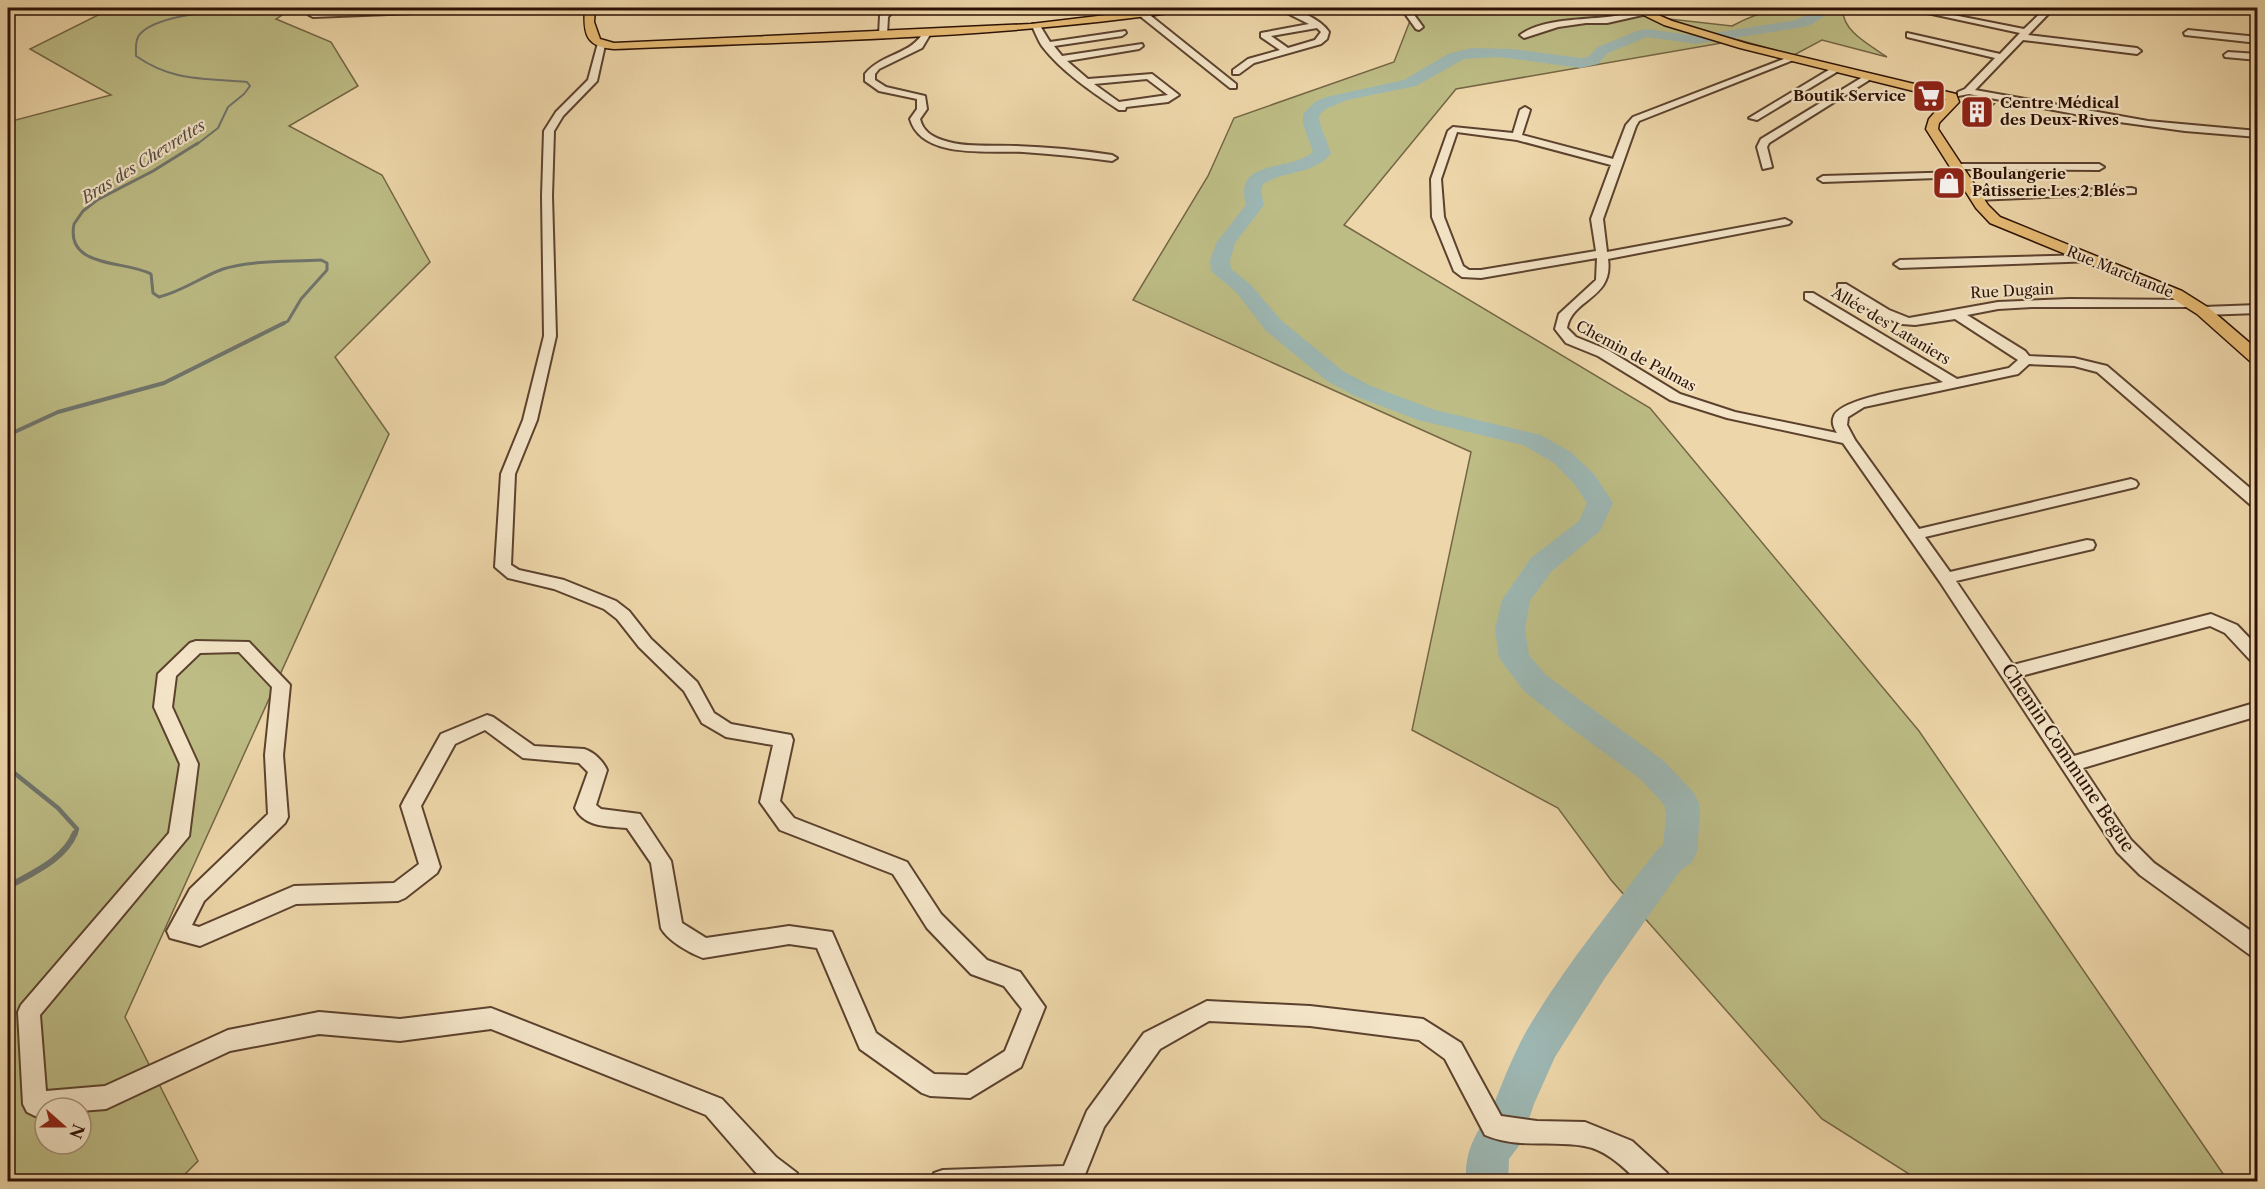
<svg xmlns="http://www.w3.org/2000/svg" width="2265" height="1189" viewBox="0 0 2265 1189" font-family="'Libre Caslon Text',serif">
	<style>
		.green { fill: #bdbc85; stroke: #746645; stroke-width: 1.5; fill-rule: evenodd }
		.lines { fill: none; stroke-linecap: round; stroke-linejoin: round }
		.stream-far4 { stroke: #70756d; stroke-width: 2 }
		.stream-far3 { stroke: #70756d; stroke-width: 3 }
		.stream-far2 { stroke: #70756d; stroke-width: 4 }
		.stream-far1 { stroke: #70756d; stroke-width: 4.5 }
		.stream { stroke: #70756d; stroke-width: 6 }
		.river { fill: #9db7b3; fill-rule: evenodd }
		.building { fill: #d59984; stroke: #2c1105; stroke-width: 1.5 }
		.minor-casing { stroke: #5c422e; stroke-width: 4 }
		.major-casing { stroke: #2c1105; stroke-width: 3 }
		.minor { fill: #f3e4c7; fill-rule: evenodd }
		.major { fill: #e6bb74; fill-rule: evenodd }
		.labels { text-anchor: middle; stroke-width: 4.5; stroke-linejoin: round; paint-order: stroke }
		.far-poi-label { font-size: 15px; font-weight: bold; fill: #2c1105; stroke: #f3e4c7; text-anchor: start }
		.far-street-label { font-size: 15px; fill: #2c1105; stroke: #f3e4c7 }
		.far-water-label { font-size: 16px; font-style: italic; fill: #544b42; stroke: #f3e4c7 }
		.street-label { font-size: 18px; fill: #2c1105; stroke: #f3e4c7 }
	</style>
	<rect width="100%" height="100%" fill="#edd6a9"/>
	<filter id="stains"><feTurbulence type="fractalNoise" baseFrequency=".00333" numOctaves="4"/><feColorMatrix values="0 0 0 0 .2 0 0 0 0 .09 0 0 0 0 .02 0 0 0 .5 -.17"/></filter>
	<radialGradient id="worn" r=".72"><stop offset=".6" stop-color="#630" stop-opacity="0"/><stop offset="1" stop-color="#630" stop-opacity=".3"/></radialGradient>
	<g class="green">
		<path d="M 112,8 L 293,8 L 276,19 L 331,42 L 358,86 L 289,126 L 382,175 L 430,262 L 335,357 L 389,434 L 125,1017 L 198,1161 L 178,1181 L 8,1182 L 8,122 L 111,95 L 30,49 ZM 45,1108 L 81,1108 L 81,1144 L 45,1144 Z"/>
		<path d="M 1415,8 L 1571,8 L 1732,26 C 1773,3 1798,8 1843,8 C 1841,31 1870,45 1887,57 L 1822,40 L 1794,55 L 1739,40 L 1456,89 L 1344,225 L 1650,408 L 1919,731 L 2228,1181 L 1920,1181 L 1822,1119 L 1611,880 L 1558,808 L 1412,730 L 1471,452 L 1133,300 L 1208,176 L 1234,118 L 1394,62 Z"/>
	</g>
	<g class="lines">
		<path class="stream-far4" d="M 196,145 L 218,128 L 228,107 L 244,94 L 250,86 L 247,82 C 205,78 173,82 136,56 C 136,50 135,43 138,37 C 150,16 212,12 235,8"/>
		<path class="stream-far3" d="M 198,143 L 153,171 L 97,200 L 83,211 L 74,224 C 65,269 126,260 151,274 L 153,293 L 159,297 C 183,291 201,277 223,269 C 251,260 291,262 321,260 L 327,263 L 327,270 L 301,299 L 288,321 L 281,325"/>
		<path class="stream-far2" d="M 8,435 L 58,412 L 164,383 L 284,323"/>
		<path class="stream-far1" d="M 8,768 L 58,808 L 77,829 L 75,834"/>
		<path class="stream" d="M 8,887 C 32,873 64,860 75,833"/>
		<path class="river" d="M 1820,8 L 1836,8 L 1813,24 L 1803,27 L 1696,44 L 1647,37 L 1608,53 L 1598,64 L 1581,68 L 1499,57 L 1464,59 L 1416,86 L 1347,100 L 1326,109 L 1319,115 L 1320,124 L 1331,153 C 1315,175 1284,170 1263,184 L 1261,191 L 1264,205 L 1235,243 L 1230,261 L 1231,269 L 1250,284 L 1282,321 L 1343,371 L 1371,386 L 1435,410 L 1541,435 L 1572,453 L 1594,474 L 1613,503 L 1600,531 L 1551,572 L 1530,601 L 1525,629 L 1529,655 L 1546,675 L 1664,761 L 1694,793 L 1699,803 L 1700,814 L 1697,852 L 1692,862 L 1680,871 L 1605,978 L 1555,1057 L 1534,1104 L 1521,1143 L 1509,1159 L 1508,1182 L 1466,1182 C 1465,1164 1468,1149 1477,1133 C 1480,1126 1487,1121 1490,1114 C 1501,1086 1512,1057 1527,1030 C 1564,967 1612,909 1656,851 L 1663,845 L 1666,814 L 1665,807 L 1660,800 L 1640,779 L 1564,723 L 1524,691 L 1499,658 L 1495,629 L 1502,600 L 1531,558 L 1579,521 L 1587,503 L 1575,485 L 1554,463 L 1523,445 L 1418,420 L 1355,396 L 1327,381 L 1266,331 L 1236,292 L 1211,271 L 1210,261 L 1216,243 L 1246,205 C 1233,157 1289,173 1313,152 L 1303,124 L 1303,114 L 1315,102 L 1326,97 L 1404,80 L 1448,54 L 1471,48 L 1512,49 L 1581,58 L 1588,57 L 1598,47 L 1637,31 L 1647,29 L 1696,36 L 1796,20 Z"/>
	</g>
	<path class="building" d="M 1976,104 L 1994,104 L 1977,122 L 1962,119 Z"/>
	<g class="lines">
		<defs>
			<g id="minor">
				<path d="M 440,8 L 494,8 L 490,10 L 313,17 L 309,15 L 313,13 Z"/>
				<path d="M 888,8 L 896,8 L 888,17 L 887,35 L 883,38 L 879,35 L 880,16 Z"/>
				<path d="M 1277,8 C 1292,6 1321,19 1329,32 L 1327,39 L 1321,44 L 1254,63 L 1239,74 L 1233,74 L 1233,70 L 1248,59 L 1280,50 L 1261,37 L 1261,33 L 1309,24 ZM 1317,28 L 1321,32 L 1315,40 L 1288,48 L 1271,36 Z"/>
				<path d="M 1401,8 L 1469,8 L 1465,10 L 1412,12 L 1423,27 L 1419,30 L 1416,29 Z"/>
				<path d="M 1904,8 L 1918,8 L 2024,29 L 2046,8 L 2054,8 L 2028,35 L 2137,48 L 2141,51 L 2137,54 L 2023,40 L 1975,90 L 2148,121 L 2258,131 L 2258,137 L 2185,131 L 2112,121 L 1969,94 L 1958,96 L 1958,92 L 1965,89 L 1995,58 L 1907,37 L 1907,33 L 2000,54 L 2020,33 Z"/>
				<path d="M 1644,10 L 1648,12 L 1647,14 L 1607,23 L 1586,23 L 1558,27 L 1524,38 L 1520,35 C 1542,19 1580,20 1607,17 C 1619,16 1632,12 1644,10 Z"/>
				<path d="M 1140,12 L 1146,12 L 1236,84 L 1236,88 L 1230,88 L 1140,16 Z"/>
				<path d="M 1033,24 L 1039,24 L 1050,42 L 1125,31 L 1126,33 L 1122,36 L 1054,46 L 1062,56 L 1142,44 L 1143,46 L 1139,49 L 1067,61 L 1088,79 L 1152,74 L 1179,95 L 1168,102 L 1126,107 L 1125,110 L 1119,110 C 1093,93 1061,71 1042,46 C 1039,42 1035,32 1032,26 ZM 1147,79 L 1168,95 L 1119,102 L 1094,84 Z"/>
				<path d="M 2188,30 L 2258,37 L 2258,43 L 2185,35 L 2184,33 Z"/>
				<path d="M 924,31 L 931,33 L 922,48 L 879,69 L 875,74 L 875,80 L 886,87 L 925,96 L 927,109 L 920,119 C 923,131 931,136 942,140 C 965,148 992,145 1016,146 C 1048,147 1080,150 1112,155 L 1117,158 L 1112,161 C 1083,157 1053,154 1023,152 C 990,150 922,160 910,119 L 917,109 L 917,99 L 879,91 L 865,81 L 865,74 C 882,53 912,55 924,31 Z"/>
				<path d="M 598,43 L 605,45 L 597,81 L 563,116 L 554,131 L 552,196 L 556,336 L 537,420 L 515,474 L 511,565 L 519,570 L 564,580 L 616,601 L 629,611 L 651,639 L 697,682 L 714,713 L 731,724 L 791,735 L 793,740 L 780,801 L 794,818 L 907,862 L 941,914 L 987,960 L 1020,972 L 1045,1007 L 1021,1067 L 970,1098 L 930,1096 L 922,1093 L 860,1049 L 817,948 L 789,944 L 703,958 C 690,953 668,941 661,928 L 651,863 L 627,828 C 608,826 585,828 575,808 L 588,772 L 579,763 L 523,758 L 485,730 L 455,744 L 421,806 L 440,867 L 437,873 L 405,898 L 398,901 L 296,904 L 200,946 L 170,938 L 167,931 L 190,889 L 268,814 L 265,755 L 272,687 L 239,652 L 200,653 L 176,676 L 172,707 L 198,764 L 189,836 L 40,1015 L 46,1091 L 105,1086 L 228,1030 L 319,1012 L 400,1019 L 491,1008 L 722,1099 L 776,1157 L 797,1173 L 800,1182 L 767,1182 L 758,1175 L 706,1115 L 491,1029 L 400,1041 L 319,1034 L 230,1051 L 106,1109 L 81,1111 L 81,1108 L 45,1108 L 45,1115 L 35,1116 L 27,1112 L 23,1104 L 18,1012 L 21,1005 L 169,833 L 180,764 L 154,707 L 158,674 L 190,643 L 196,641 L 249,642 L 290,685 L 283,755 L 288,817 L 285,823 L 204,901 L 192,925 L 199,927 L 294,886 L 394,883 L 419,864 L 401,806 L 404,800 L 441,734 L 487,715 L 493,717 L 534,746 L 584,749 C 594,752 603,761 607,770 L 596,805 L 601,809 L 640,814 L 671,861 L 682,923 L 706,938 L 789,926 L 832,932 L 876,1033 L 934,1074 L 967,1075 L 1005,1051 L 1022,1009 L 1004,986 L 971,974 L 927,928 L 893,874 L 780,830 L 760,802 L 773,745 L 726,737 L 702,723 L 684,691 L 639,647 L 617,619 L 604,609 L 554,589 L 508,578 L 495,567 L 501,474 L 523,420 L 544,336 L 542,196 L 544,131 L 556,112 L 588,80 Z"/>
				<path d="M 2228,52 L 2258,54 L 2258,60 L 2225,57 L 2224,55 Z"/>
				<path d="M 1789,57 L 1796,59 L 1639,121 L 1636,126 L 1603,219 L 1607,252 L 1785,219 L 1791,222 L 1789,224 L 1608,259 C 1614,299 1572,298 1567,328 L 1576,337 L 1608,350 L 1680,394 L 1735,412 L 1837,433 C 1834,428 1831,423 1834,416 C 1842,397 1922,387 1943,382 L 1805,299 L 1805,293 L 1813,293 L 1957,379 L 2009,368 L 2018,360 L 1955,319 L 1915,325 L 1902,324 L 1880,316 L 1838,290 L 1838,284 L 1846,284 L 1889,310 L 1909,318 L 1998,302 L 2069,299 L 2195,300 L 2197,303 L 2195,306 L 2191,307 L 2032,307 L 1998,309 L 1967,315 L 2025,351 L 2029,356 L 2074,358 L 2107,366 L 2258,495 L 2258,509 L 2253,507 L 2097,372 L 2074,366 L 2029,364 L 2018,374 L 1864,407 L 1848,417 L 1847,425 L 1855,440 L 1919,529 L 2131,479 L 2136,481 L 2138,484 L 2136,487 L 1925,537 L 1950,572 L 2087,540 L 2093,541 L 2095,545 L 2093,549 L 1956,581 L 2013,665 L 2211,614 L 2237,625 L 2258,647 L 2258,664 L 2252,662 L 2225,633 L 2210,626 L 2021,676 L 2074,756 L 2258,702 L 2258,716 L 2083,768 L 2131,840 L 2154,863 L 2258,936 L 2258,957 L 2250,955 L 2140,875 L 2117,852 L 1940,582 L 1843,443 L 1727,418 L 1670,400 L 1598,356 L 1566,343 L 1555,329 L 1559,314 L 1596,280 L 1597,258 L 1481,278 L 1462,277 L 1454,271 L 1432,217 L 1431,179 L 1448,131 L 1453,127 L 1513,133 L 1520,110 L 1525,107 L 1530,110 L 1522,135 L 1613,159 L 1626,125 L 1633,117 ZM 1457,132 L 1517,140 L 1611,165 L 1591,219 L 1596,251 L 1481,270 L 1469,270 L 1463,266 L 1444,217 L 1441,179 Z"/>
				<path d="M 1832,68 L 1840,70 L 1757,120 L 1749,118 Z"/>
				<path d="M 1866,75 L 1874,77 L 1769,143 L 1767,147 L 1772,167 L 1763,169 L 1757,147 L 1761,139 Z"/>
				<path d="M 1957,164 L 2099,164 L 2104,167 L 2099,170 L 1953,169 L 1952,167 Z"/>
				<path d="M 1962,172 L 1966,173 L 1966,177 L 1823,182 L 1818,179 L 1823,176 Z"/>
				<path d="M 2131,188 L 2135,189 L 2135,193 L 1976,200 L 1971,197 L 1976,194 Z"/>
				<path d="M 2090,255 L 2094,257 L 2094,261 L 1900,268 L 1894,264 L 1900,260 Z"/>
				<path d="M 2258,305 L 2258,313 L 2203,315 L 2197,311 L 2203,307 Z"/>
				<path d="M 1207,1001 L 1310,1006 L 1423,1019 L 1461,1043 L 1501,1116 L 1537,1121 L 1585,1122 L 1632,1141 L 1667,1173 L 1670,1182 L 1639,1182 C 1623,1167 1607,1150 1584,1146 C 1552,1140 1518,1149 1485,1135 L 1445,1059 L 1419,1040 L 1310,1026 L 1209,1021 L 1160,1049 L 1104,1127 L 1082,1182 L 931,1182 L 934,1173 L 943,1170 L 1064,1166 L 1087,1111 L 1144,1033 Z"/>
			</g>
			<g id="major">
				<path d="M 585,8 L 595,8 L 594,22 L 600,39 L 614,43 L 1031,24 L 1165,8 L 1188,8 L 1183,11 C 995,39 804,41 614,49 C 586,47 583,34 585,8 Z"/>
				<path d="M 1629,8 L 1642,8 L 1672,21 L 1748,44 L 1956,94 L 1959,102 L 1939,123 L 1938,129 L 1988,205 L 2000,217 L 2182,291 L 2209,308 L 2258,350 L 2258,364 L 2252,363 L 2197,314 L 2170,297 L 1990,223 L 1976,208 L 1926,129 L 1929,119 L 1946,99 L 1740,48 L 1664,25 Z"/>
			</g>
		</defs>
		<use href="#minor" class="minor-casing"/>
		<use href="#major" class="major-casing"/>
		<use href="#minor" class="minor"/>
		<use href="#major" class="major"/>
	</g>
	<defs>
		<symbol id="supermarket-square" viewBox="-11 -11 22 22"><rect x="-9" y="-9" width="18" height="18" rx="4" fill="#8f2418" stroke="#f3e4c7"/><path d="M-6-5.5h2.5l.6 2H6L4.5 2H-2.5L-4.4-4H-6ZM-1.5 3.2a1.3 1.3 0 1 0 .1 0ZM3 3.2a1.3 1.3 0 1 0 .1 0Z" fill="#fff"/></symbol>
		<symbol id="building-square" viewBox="-11 -11 22 22"><rect x="-9" y="-9" width="18" height="18" rx="4" fill="#8f2418" stroke="#f3e4c7"/><path d="M-4-6H4V6H1V3H-1V6H-4ZM-2.5-4.3h1.7v1.8h-1.7ZM.8-4.3h1.7v1.8H.8ZM-2.5-1h1.7V.8h-1.7ZM.8-1h1.7V.8H.8Z" fill="#fff"/></symbol>
		<symbol id="shop-square" viewBox="-11 -11 22 22"><rect x="-9" y="-9" width="18" height="18" rx="4" fill="#8f2418" stroke="#f3e4c7"/><path d="M-5-2.5h2.3a2.7 3.5 0 0 1 5.4 0H5L5.5 6h-11ZM-1.5-2.5h3a1.5 2.3 0 0 0-3 0Z" fill="#fff"/></symbol>
	</defs>
	<g fill-rule="evenodd">
		<use href="#supermarket-square" x="1910" y="77" width="38" height="38"/>
		<use href="#building-square" x="1958" y="93" width="38" height="38"/>
		<use href="#shop-square" x="1930" y="164" width="38" height="38"/>
	</g>
	<g class="labels">
		<g class="far-poi-label">
			<text x="1906" y="101" text-anchor="end">Boutik Service</text>
			<text x="2000" y="108">Centre Médical<tspan x="2000" dy="17">des Deux-Rives</tspan></text>
			<text x="1972" y="179">Boulangerie<tspan x="1972" dy="17">Pâtisserie Les 2 Blés</tspan></text>
		</g>
		<g class="far-street-label">
			<text transform="translate(2120 272) rotate(22)" y="5">Rue Marchande</text>
			<text transform="translate(2012 291) rotate(-3)" y="5">Rue Dugain</text>
			<text transform="translate(1891 326) rotate(31)" y="5">Allée des Lataniers</text>
			<text transform="translate(1636 356) rotate(28)" y="5">Chemin de Palmas</text>
		</g>
		<g class="far-water-label">
			<text transform="translate(143 161) rotate(-32)" y="6">Bras des Chevrettes</text>
		</g>
		<g class="street-label">
			<text transform="translate(2068 758) rotate(56)" y="6">Chemin Commune Begue</text>
		</g>
	</g>
	<rect width="2265" height="1189" fill="none" stroke="#edd6a9" stroke-width="30"/>
	<rect x="9" y="9" width="2247" height="1171" fill="none" stroke="#2c1105" stroke-width="3"/>
	<rect x="15" y="15" width="2235" height="1159" fill="none" stroke="#2c1105" stroke-width="1.5"/>
	<g transform="translate(63 1126) rotate(111)"><circle r="28" fill="#f3e4c7" stroke="#a39079" stroke-width="1.5"/>
	<path d="M0-4.5L10 22L0 15L-10 22Z" fill="#8f2418"/>
	<text y="-9" font-size="16" font-weight="bold" text-anchor="middle" fill="#2c1105">N</text>
	</g>
	<rect width="100%" height="100%" filter="url(#stains)"/>
	<rect width="100%" height="100%" fill="url(#worn)"/>
</svg>
